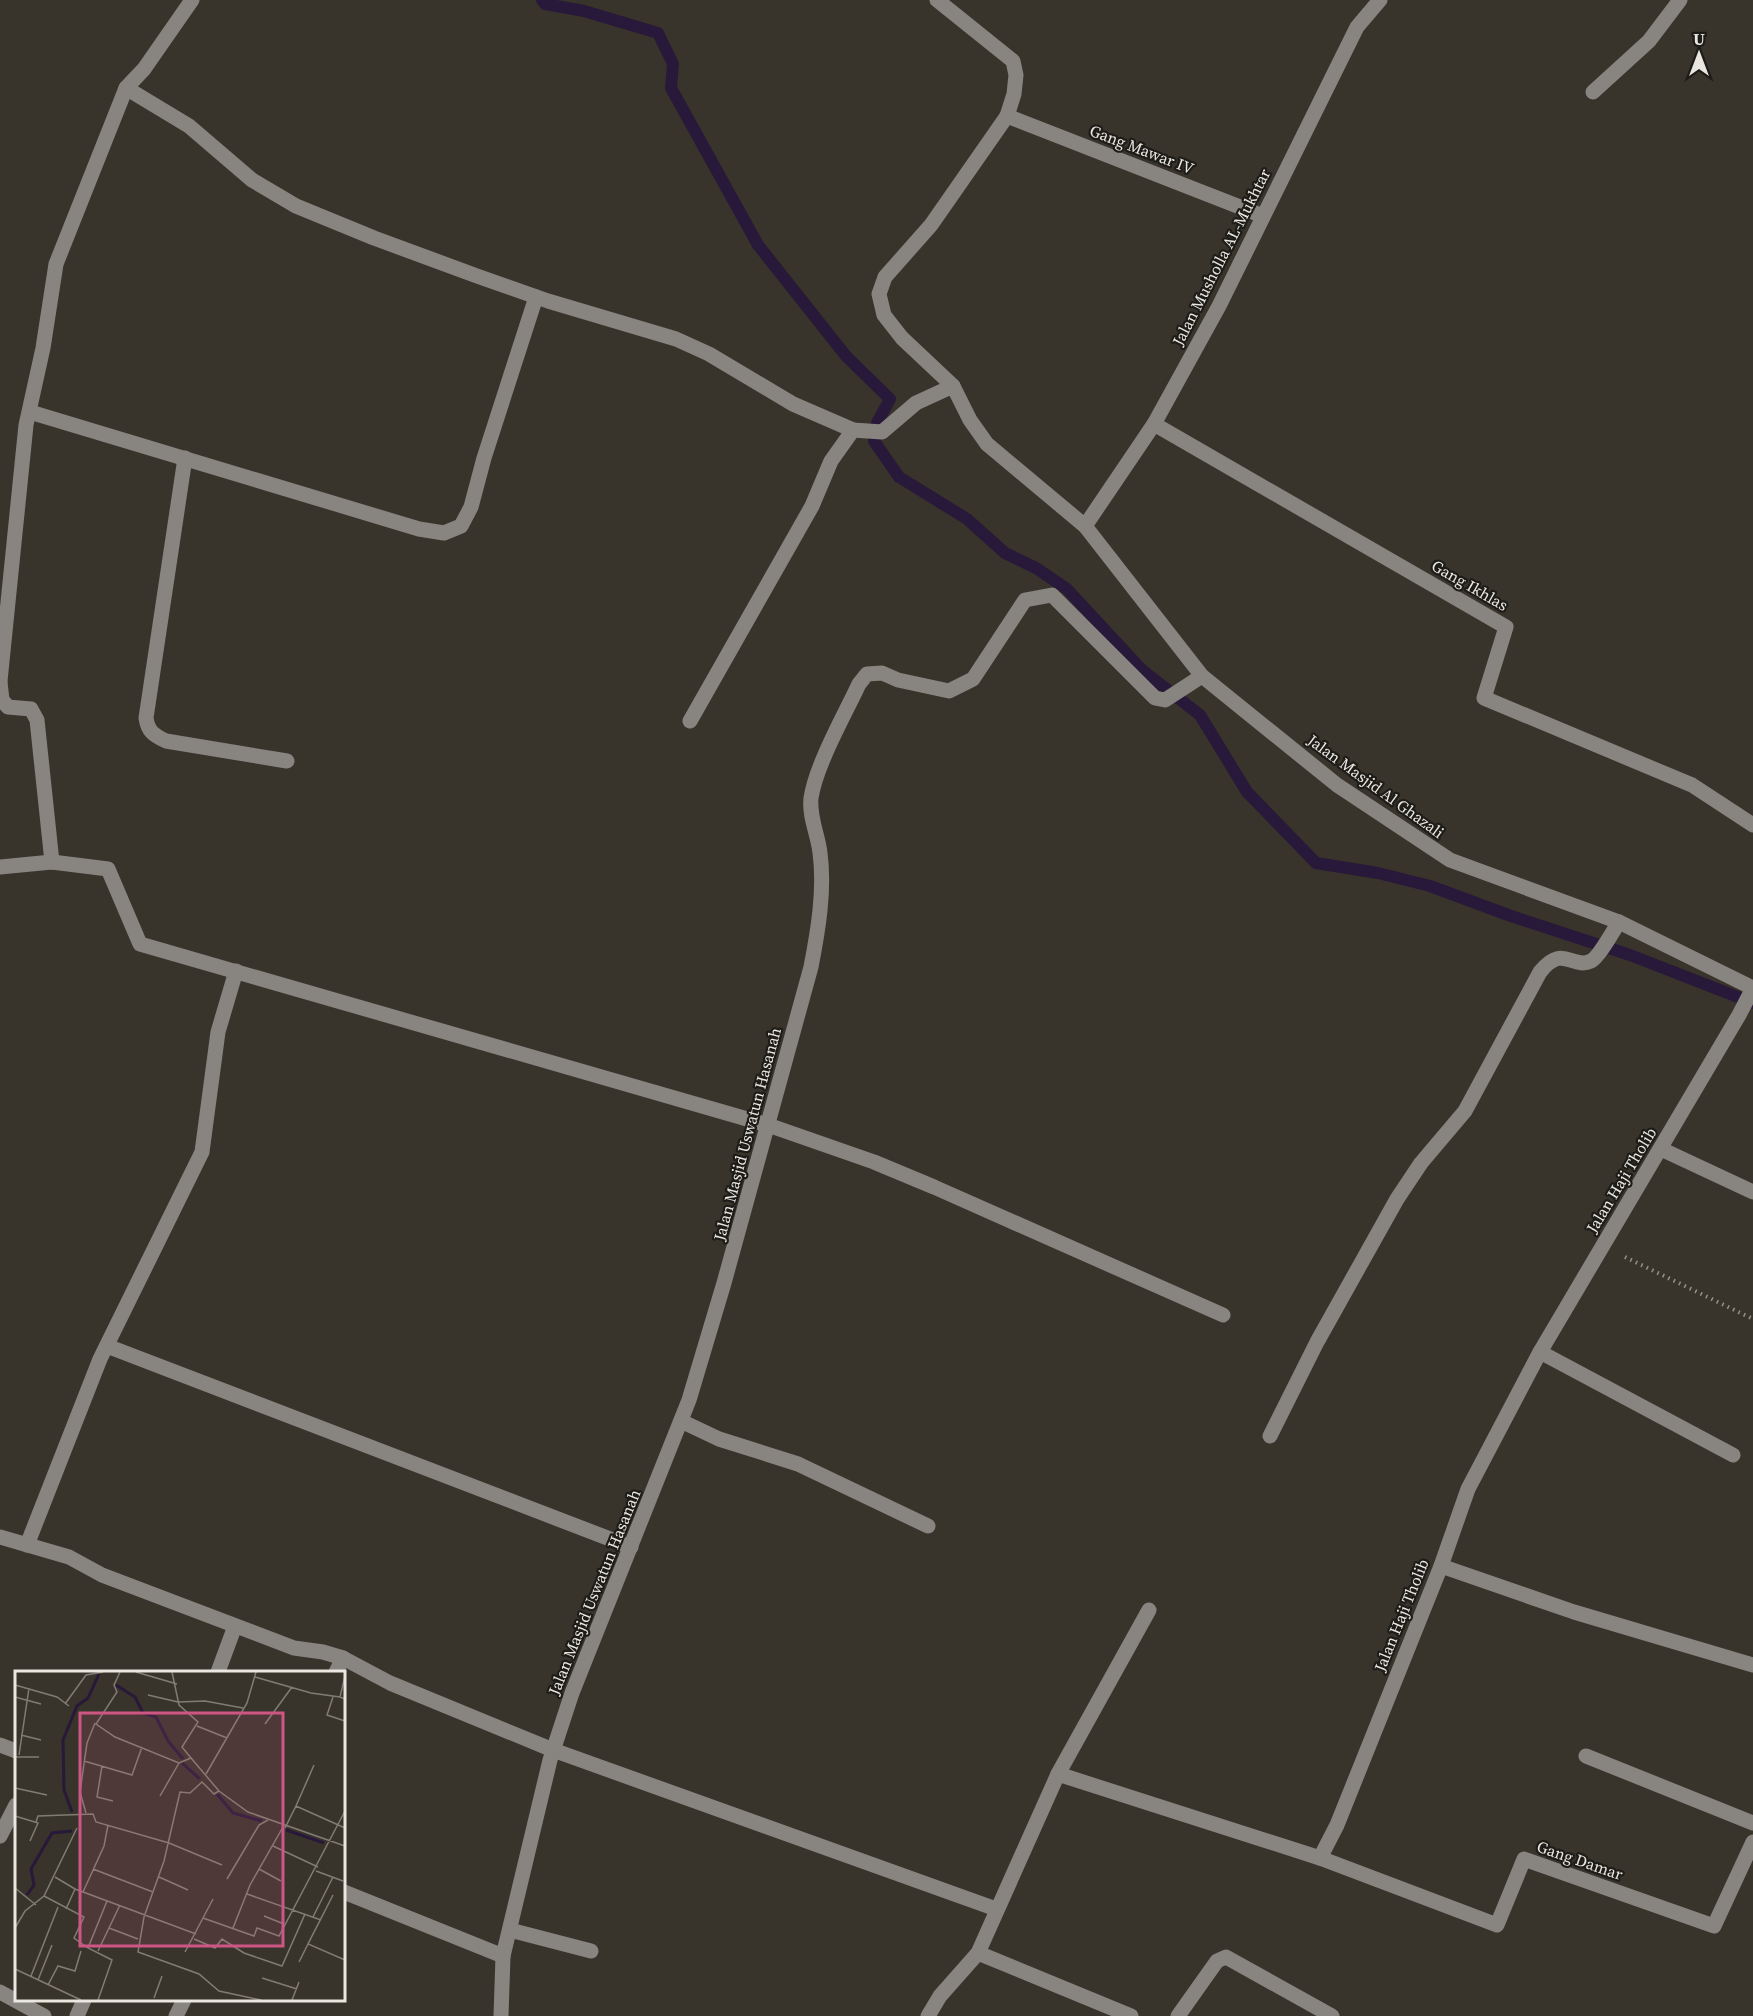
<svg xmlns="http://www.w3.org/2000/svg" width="1753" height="2016" viewBox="0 0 1753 2016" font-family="'Source Serif 4',serif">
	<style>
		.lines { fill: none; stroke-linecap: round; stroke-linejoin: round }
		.stream { stroke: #281839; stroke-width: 12 }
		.path { stroke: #95918a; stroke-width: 4; stroke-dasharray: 1.5 4.5; stroke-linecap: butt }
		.minor { stroke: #888580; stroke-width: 15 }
		.labels { text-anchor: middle; stroke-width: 4.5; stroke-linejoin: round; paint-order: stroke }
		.street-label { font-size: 16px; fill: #eae7e1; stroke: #1e1c18 }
		.inset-river { fill: none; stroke: #281839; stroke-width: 3 }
		.inset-road { fill: none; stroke: #807c74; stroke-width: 1.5 }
		.view { fill: #ce5683; fill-opacity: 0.15; stroke: #ce5683; stroke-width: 3 }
		.inset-edge { fill: none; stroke: #eae7e1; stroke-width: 3 }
	</style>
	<rect width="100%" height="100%" fill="#39342b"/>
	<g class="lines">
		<path class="stream" d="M 542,0 L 545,4 L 584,11 L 658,33 L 673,64 L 671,88 L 758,245 L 846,356 L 890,399 L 877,423 L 874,441 L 899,477 L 967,519 L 1005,553 L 1036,568 L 1067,589 L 1142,670 L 1200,715 L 1247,792 L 1316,863 L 1378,873 L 1430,886 L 1511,916 L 1630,955 L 1753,1003"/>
		<path class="path" d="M 1625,1257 L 1753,1319"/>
		<g class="minor">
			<path d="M 192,0 L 144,69 L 126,88 L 189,126 L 252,180 L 296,206 L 374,238 L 477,276 L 548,301 L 676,339 L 709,354 L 793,404 L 853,430 L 882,432 L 916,403 L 953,386 L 970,420 L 987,444 L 1085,526 L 1202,676 L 1337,785 L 1450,860 L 1619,922 L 1753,988"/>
			<path d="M 937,0 L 1013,61 L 1016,75 L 1014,94 L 1007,116 L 931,225 L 885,277 L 879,294 L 884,315 L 902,338 L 953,386"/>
			<path d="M 1593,92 L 1649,41 L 1680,0"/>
			<path d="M 1007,116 L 1263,216"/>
			<path d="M 30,412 L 419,529 L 444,533 L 461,526 L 471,507 L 484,458 L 536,297"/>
			<path d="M 1154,424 L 1506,627 L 1484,698 L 1692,785 L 1753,825"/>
			<path d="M 185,458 L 146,718 C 148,731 153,735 166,741 L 287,761"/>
			<path d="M 1085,526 L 1154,424 L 1219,306 L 1357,27 L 1380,0"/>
			<path d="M 0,681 L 26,425 L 43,348 L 56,264 L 126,88"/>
			<path d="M 0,682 L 2,700 L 8,707 L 31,709 L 37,720 L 52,862"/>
			<path d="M 690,721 L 812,506 L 831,461 L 853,430"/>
			<path d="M 0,867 L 52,862 L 108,869 L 140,944 L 768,1125 L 874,1162 L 934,1187 L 1223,1315"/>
			<path d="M 1661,1149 L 1753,1192"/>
			<path d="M 107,1346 L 631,1547"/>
			<path d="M 1540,1352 L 1733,1455"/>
			<path d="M 681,1421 L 719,1439 L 798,1464 L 928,1526"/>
			<path d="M 1270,1436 L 1317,1342 L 1397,1199 L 1421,1163 L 1465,1111 L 1540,972 C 1563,943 1572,970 1591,961 C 1599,957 1613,931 1619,922"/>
			<path d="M 0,1537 L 69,1557 L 102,1575 L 294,1648 L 323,1652 L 343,1658 L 390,1683 L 553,1750 L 996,1909"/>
			<path d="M 27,1545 L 100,1359 L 202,1152 L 218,1032 L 236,971"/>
			<path d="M 1441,1566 L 1574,1612 L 1753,1665"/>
			<path d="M 1149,1610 L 1058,1774 L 1320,1858 L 1497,1925 L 1524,1859 L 1714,1926 L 1753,1842"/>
			<path d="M 218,1672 L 235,1626"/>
			<path d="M 336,1672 L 343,1658"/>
			<path d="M 0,1745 L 16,1751"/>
			<path d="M 1586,1756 L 1753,1823"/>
			<path d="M 0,1836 L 16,1805"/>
			<path d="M 1320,1858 L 1337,1825 L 1441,1566 L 1468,1489 L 1540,1352 L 1739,1015 L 1753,988"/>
			<path d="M 344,1892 L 503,1956"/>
			<path d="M 510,1930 L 591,1951"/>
			<path d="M 978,1953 L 1131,2016"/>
			<path d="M 0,1992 L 44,2016"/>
			<path d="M 77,2016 L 84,2000"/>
			<path d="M 176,2016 L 184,2000"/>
			<path d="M 501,2016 L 503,1956 L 550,1760 L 572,1693 L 689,1400 L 724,1283 L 811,967 C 818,931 825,890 820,853 C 818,834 809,818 811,798 C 816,765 844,716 859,684 L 867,674 L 882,673 L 898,680 L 949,691 L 973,679 L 1025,600 L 1052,595 L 1155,698 L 1165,700 L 1202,676"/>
			<path d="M 928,2016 L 940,1996 L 978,1953 L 1058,1774"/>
			<path d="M 1178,2016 L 1217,1961 L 1226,1957 L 1332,2016"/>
		</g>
	</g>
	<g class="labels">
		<g class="street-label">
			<text transform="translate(1142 149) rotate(21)" y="6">Gang Mawar IV</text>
			<text transform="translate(1221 257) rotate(-63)" y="6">Jalan Musholla AL-Mukhtar</text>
			<text transform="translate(1470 585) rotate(30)" y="6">Gang Ikhlas</text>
			<text transform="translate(1376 786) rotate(36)" y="6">Jalan Masjid Al Ghazali</text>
			<text transform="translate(747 1134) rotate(-75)" y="6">Jalan Masjid Uswatun Hasanah</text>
			<text transform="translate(1621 1180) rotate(-59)" y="6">Jalan Haji Tholib</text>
			<text transform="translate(594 1592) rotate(-68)" y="6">Jalan Masjid Uswatun Hasanah</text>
			<text transform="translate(1401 1615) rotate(-68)" y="6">Jalan Haji Tholib</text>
			<text transform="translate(1580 1860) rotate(19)" y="6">Gang Damar</text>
		</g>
	</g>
	<g transform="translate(15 1671)">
		<rect width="330" height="330" fill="#39342b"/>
		<path class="inset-river" d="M 101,14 L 120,26 L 128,42 L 141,46 L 153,70 L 168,88M 167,92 L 185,108M 202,123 L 218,142 L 247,150M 57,141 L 49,119 L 48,69 L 62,35 L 73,27 L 84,3M 271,159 L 309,172M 12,224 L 19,214 L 16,198 L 37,162 L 57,160"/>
		<path class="inset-road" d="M 105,1 L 99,14 L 102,21 L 81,53 L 100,66 L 164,92 L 176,87 L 204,120 L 233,141 L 330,175M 121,1 L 162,13M 157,1 L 164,34 L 183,51 L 167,76 L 176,87M 330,5 L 325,26 L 330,28M 240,6 L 296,22 L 325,26M 0,14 L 42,26 L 54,35M 133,24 L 163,31 L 190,30 L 228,37M 0,26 L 26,33M 318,26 L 312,44 L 330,50M 50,33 L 71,4 L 88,1M 250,53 L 277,16M 182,55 L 212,67M 6,64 L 26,69M 4,84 L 14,17M 0,86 L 24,86M 69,90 L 117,104 L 127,76M 87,95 L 82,126 L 98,130M 191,103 L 232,32 L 241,1M 0,117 L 32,124M 204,120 L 199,123 L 187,111 L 175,122 L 165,121 L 149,190 L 129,246 L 123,281 L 184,303 L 204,320 L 246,329M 145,125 L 164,92M 281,135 L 299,94M 71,142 L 65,121 L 72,72 L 80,52M 0,145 L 23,152 L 15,170M 21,151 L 23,145 L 78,143 L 81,151 L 154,172 L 207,194M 270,157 L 281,135 L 330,157M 258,175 L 303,196M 78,198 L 138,221M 244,198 L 266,210M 301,200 L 328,210M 40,206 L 60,218 L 181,263M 144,206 L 173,219M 212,208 L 244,154 L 253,149M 0,217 L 21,234M 68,221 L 89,175 L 93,154M 232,223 L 306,249M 318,224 L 293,273 L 330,289M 29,225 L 69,246 L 59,267 L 73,277M 198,228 L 188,247 L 239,265 L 242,257 L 264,265 L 330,140M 51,238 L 60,218M 249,245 L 269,253M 298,246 L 318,206M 0,257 L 10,240 L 29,225 L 62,157M 94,257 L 123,268M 218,257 L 235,214 L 268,156M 179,268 L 200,277 L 207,268 L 229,282 L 267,295 L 290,243M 83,280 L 105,234M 170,281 L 188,247M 284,291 L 293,273M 0,298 L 66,329M 16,305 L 43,236M 247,307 L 282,318M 23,309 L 37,274M 33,314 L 43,295 L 60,300 L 66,280M 139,327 L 147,305M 83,329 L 97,289 L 73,277 L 92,230M 277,329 L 284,311"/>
		<path class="view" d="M 65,42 L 268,42 L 268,275 L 65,275 Z"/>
		<rect width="330" height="330" class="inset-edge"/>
	</g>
	<g transform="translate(1699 54)" stroke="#1e1c18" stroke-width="4.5" paint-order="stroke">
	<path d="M0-4.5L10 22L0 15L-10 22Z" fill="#eae7e1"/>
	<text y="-9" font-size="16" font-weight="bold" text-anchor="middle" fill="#eae7e1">U</text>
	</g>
</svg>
